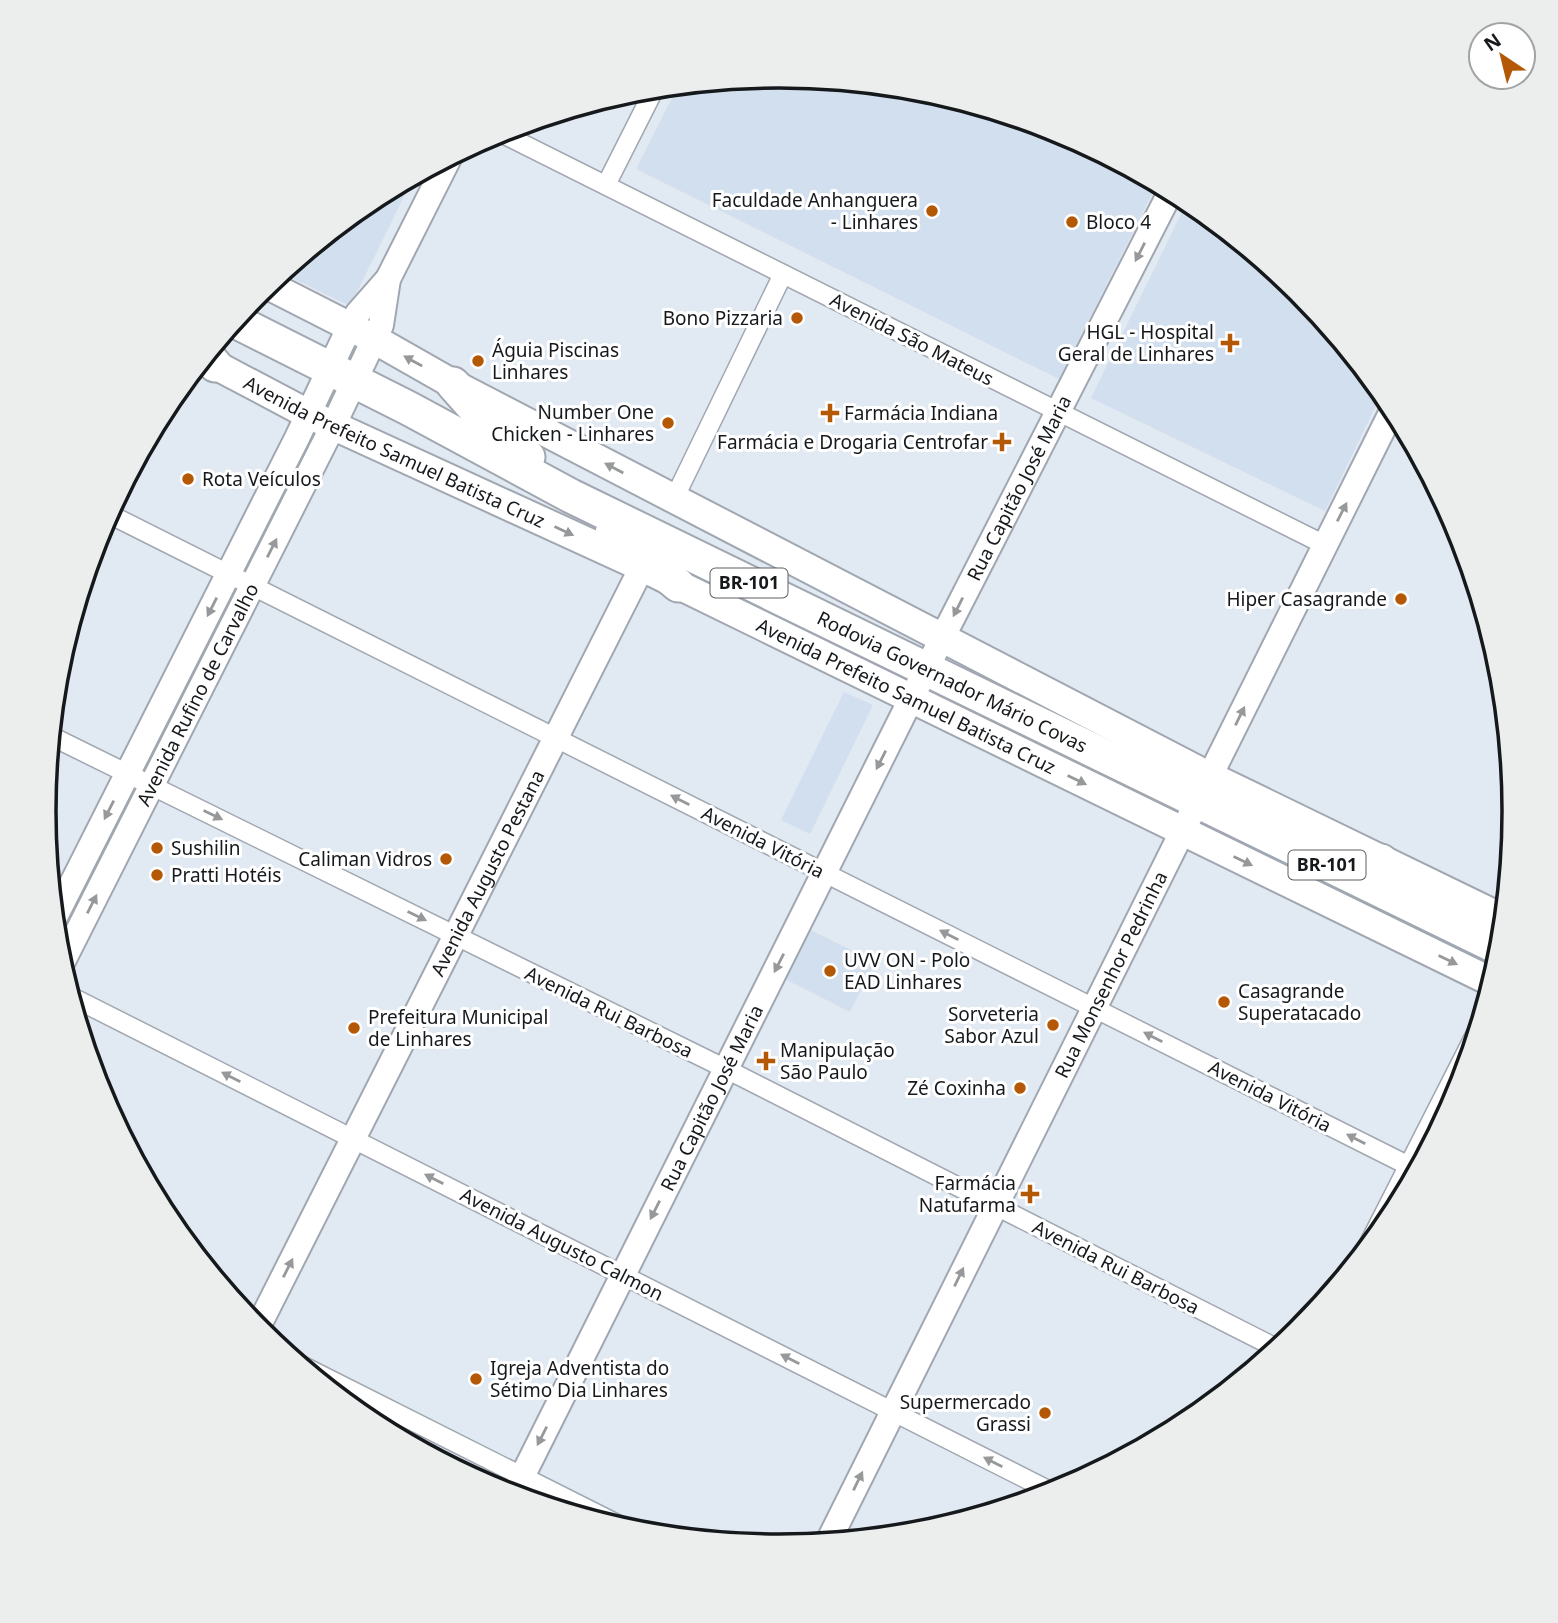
<svg xmlns="http://www.w3.org/2000/svg" width="1558" height="1623" viewBox="0 0 1558 1623" font-family="'Noto Sans',sans-serif">
	<style>
		.built { fill: #d2dfee }
		.lines { fill: none; stroke-linecap: round; stroke-linejoin: round }
		.street-casing { stroke: #a0a7b0; stroke-width: 21 }
		.secondary-casing { stroke: #a0a7b0; stroke-width: 28 }
		.primary-casing { stroke: #a0a7b0; stroke-width: 32 }
		.highway-casing { stroke: #a0a7b0; stroke-width: 37 }
		.street { stroke: #fff; stroke-width: 18 }
		.secondary { stroke: #fff; stroke-width: 24 }
		.primary { stroke: #fff; stroke-width: 28 }
		.highway { stroke: #fff; stroke-width: 33 }
		.oneway { fill: #969899 }
		.poi-dot { fill: #b55806; stroke: #fff; stroke-width: 2.5 }
		.labels { text-anchor: middle; stroke-width: 6; stroke-linejoin: round; paint-order: stroke }
		.shield { fill: #fff; stroke: #5c5e60; stroke-width: 2 }
		.shield-label { font-size: 18px; font-weight: bold; fill: #16191c }
		.poi-label { font-size: 19px; fill: #16191c; stroke: #fff; text-anchor: end }
		.street-label { font-size: 19px; fill: #16191c; stroke: #fff }
		.rim { fill: none; stroke: #16191c; stroke-width: 3.5 }
	</style>
	<rect width="100%" height="100%" fill="#e1e9f2"/>
	<g class="built">
		<path d="M 779,76 L 923,90 L 1061,132 L 1157,184 L 1059,379 L 636,169 L 678,86 Z"/>
		<path d="M 413,178 L 350,306 L 282,273 L 371,200 Z"/>
		<path d="M 1188,200 L 1299,292 L 1382,393 L 1325,511 L 1091,398 Z"/>
		<path d="M 844,692 L 873,705 L 810,834 L 781,820 Z"/>
		<path d="M 811,930 L 875,962 L 850,1012 L 785,979 Z"/>
	</g>
	<g class="lines">
		<defs>
			<g id="street">
				<path d="M 499,132 L 1325,545"/>
				<path d="M 606,185 L 655,88"/>
				<path d="M 674,499 L 783,274"/>
				<path d="M 109,514 L 1417,1170"/>
				<path d="M 51,736 L 726,1069 L 1278,1349"/>
				<path d="M 70,996 L 1054,1493"/>
				<path d="M 1365,1251 L 1477,1031"/>
				<path d="M 299,1364 L 633,1532"/>
			</g>
			<g id="secondary">
				<path d="M 54,919 L 297,438 L 349,328 L 358,313 L 388,279 L 449,158"/>
				<path id="s1" d="M 61,965 L 333,426 L 381,325 L 388,279"/>
				<path id="s2" d="M 257,1329 L 642,567"/>
				<path id="s3" d="M 513,1495 L 911,699 L 1171,191"/>
				<path id="s4" d="M 828,1542 L 1393,409"/>
			</g>
			<g id="primary">
				<path d="M 268,285 L 374,339 L 453,384 L 1197,770 L 1504,919"/>
				<path id="s5" d="M 204,359 L 308,414 L 642,567 L 1492,982"/>
			</g>
			<g id="highway">
				<path id="s6" d="M 235,321 L 408,408 L 571,496 L 1501,949"/>
				<path d="M 207,356 L 215,365"/>
				<path d="M 453,384 L 493,429 L 528,457"/>
				<path d="M 612,533 L 625,540 L 678,585"/>
				<path d="M 1381,861 L 1426,900"/>
			</g>
		</defs>
		<use href="#street" class="street-casing"/>
		<use href="#secondary" class="secondary-casing"/>
		<use href="#primary" class="primary-casing"/>
		<use href="#highway" class="highway-casing"/>
		<use href="#street" class="street"/>
		<use href="#secondary" class="secondary"/>
		<use href="#primary" class="primary"/>
		<use href="#highway" class="highway"/>
	</g>
	<defs><path id="oneway-solid" d="M-6-.8H1V-3.2L6.5 0L1 3.2V.8H-6Z" transform="scale(1.75)"/></defs>
	<g class="oneway">
		<use href="#oneway-solid" transform="translate(1140 252) rotate(117)"/>
		<use href="#oneway-solid" transform="translate(413 361) rotate(-151)"/>
		<use href="#oneway-solid" transform="translate(614 468) rotate(-152)"/>
		<use href="#oneway-solid" transform="translate(1342 512) rotate(-63)"/>
		<use href="#oneway-solid" transform="translate(564 531) rotate(25)"/>
		<use href="#oneway-solid" transform="translate(272 548) rotate(-63)"/>
		<use href="#oneway-solid" transform="translate(212 607) rotate(117)"/>
		<use href="#oneway-solid" transform="translate(958 607) rotate(117)"/>
		<use href="#oneway-solid" transform="translate(1240 716) rotate(-64)"/>
		<use href="#oneway-solid" transform="translate(881 760) rotate(117)"/>
		<use href="#oneway-solid" transform="translate(1077 780) rotate(26)"/>
		<use href="#oneway-solid" transform="translate(680 800) rotate(-153)"/>
		<use href="#oneway-solid" transform="translate(109 810) rotate(117)"/>
		<use href="#oneway-solid" transform="translate(213 815) rotate(26)"/>
		<use href="#oneway-solid" transform="translate(1243 861) rotate(26)"/>
		<use href="#oneway-solid" transform="translate(92 904) rotate(-63)"/>
		<use href="#oneway-solid" transform="translate(417 916) rotate(26)"/>
		<use href="#oneway-solid" transform="translate(949 935) rotate(-153)"/>
		<use href="#oneway-solid" transform="translate(1448 960) rotate(26)"/>
		<use href="#oneway-solid" transform="translate(779 963) rotate(117)"/>
		<use href="#oneway-solid" transform="translate(1153 1037) rotate(-153)"/>
		<use href="#oneway-solid" transform="translate(231 1077) rotate(-153)"/>
		<use href="#oneway-solid" transform="translate(1356 1139) rotate(-153)"/>
		<use href="#oneway-solid" transform="translate(434 1179) rotate(-153)"/>
		<use href="#oneway-solid" transform="translate(655 1210) rotate(117)"/>
		<use href="#oneway-solid" transform="translate(288 1268) rotate(-63)"/>
		<use href="#oneway-solid" transform="translate(959 1277) rotate(-64)"/>
		<use href="#oneway-solid" transform="translate(790 1359) rotate(-153)"/>
		<use href="#oneway-solid" transform="translate(542 1436) rotate(117)"/>
		<use href="#oneway-solid" transform="translate(993 1462) rotate(-153)"/>
		<use href="#oneway-solid" transform="translate(858 1481) rotate(-64)"/>
	</g>
	<g class="poi-dot">
		<circle cx="932" cy="211" r="7"/>
		<circle cx="1072" cy="222" r="7"/>
		<circle cx="797" cy="318" r="7"/>
		<path d="M1226.5 332.5h7v7h7v7h-7v7h-7v-7h-7v-7h7z"/>
		<circle cx="478" cy="361" r="7"/>
		<path d="M826.5 402.5h7v7h7v7h-7v7h-7v-7h-7v-7h7z"/>
		<circle cx="668" cy="423" r="7"/>
		<path d="M998.5 431.5h7v7h7v7h-7v7h-7v-7h-7v-7h7z"/>
		<circle cx="188" cy="479" r="7"/>
		<circle cx="1401" cy="599" r="7"/>
		<circle cx="157" cy="848" r="7"/>
		<circle cx="446" cy="859" r="7"/>
		<circle cx="157" cy="875" r="7"/>
		<circle cx="830" cy="971" r="7"/>
		<circle cx="1224" cy="1002" r="7"/>
		<circle cx="1053" cy="1025" r="7"/>
		<circle cx="354" cy="1028" r="7"/>
		<path d="M762.5 1050.5h7v7h7v7h-7v7h-7v-7h-7v-7h7z"/>
		<circle cx="1020" cy="1088" r="7"/>
		<path d="M1026.5 1183.5h7v7h7v7h-7v7h-7v-7h-7v-7h7z"/>
		<circle cx="476" cy="1379" r="7"/>
		<circle cx="1045" cy="1413" r="7"/>
	</g>
	<g class="labels">
		<g class="shield">
			<rect x="710.5" y="568.5" width="77" height="29" rx="5"/>
			<rect x="1288.5" y="850.5" width="77" height="29" rx="5"/>
		</g>
		<g class="shield-label">
			<text x="749" y="589">BR-101</text>
			<text x="1327" y="871">BR-101</text>
		</g>
		<g class="poi-label">
			<text x="918" y="207">Faculdade Anhanguera<tspan x="918" dy="22">- Linhares</tspan></text>
			<text x="1086" y="229" text-anchor="start">Bloco 4</text>
			<text x="783" y="325">Bono Pizzaria</text>
			<text x="1214" y="339">HGL - Hospital<tspan x="1214" dy="22">Geral de Linhares</tspan></text>
			<text x="492" y="357" text-anchor="start">Águia Piscinas<tspan x="492" dy="22">Linhares</tspan></text>
			<text x="654" y="419">Number One<tspan x="654" dy="22">Chicken - Linhares</tspan></text>
			<text x="844" y="420" text-anchor="start">Farmácia Indiana</text>
			<text x="988" y="449">Farmácia e Drogaria Centrofar</text>
			<text x="202" y="486" text-anchor="start">Rota Veículos</text>
			<text x="1387" y="606">Hiper Casagrande</text>
			<text x="171" y="855" text-anchor="start">Sushilin</text>
			<text x="432" y="866">Caliman Vidros</text>
			<text x="171" y="882" text-anchor="start">Pratti Hotéis</text>
			<text x="844" y="967" text-anchor="start">UVV ON - Polo<tspan x="844" dy="22">EAD Linhares</tspan></text>
			<text x="1238" y="998" text-anchor="start">Casagrande<tspan x="1238" dy="22">Superatacado</tspan></text>
			<text x="1039" y="1021">Sorveteria<tspan x="1039" dy="22">Sabor Azul</tspan></text>
			<text x="368" y="1024" text-anchor="start">Prefeitura Municipal<tspan x="368" dy="22">de Linhares</tspan></text>
			<text x="780" y="1057" text-anchor="start">Manipulação<tspan x="780" dy="22">São Paulo</tspan></text>
			<text x="1006" y="1095">Zé Coxinha</text>
			<text x="1016" y="1190">Farmácia<tspan x="1016" dy="22">Natufarma</tspan></text>
			<text x="490" y="1375" text-anchor="start">Igreja Adventista do<tspan x="490" dy="22">Sétimo Dia Linhares</tspan></text>
			<text x="1031" y="1409">Supermercado<tspan x="1031" dy="22">Grassi</tspan></text>
		</g>
		<g class="street-label">
			<text transform="translate(912 339) rotate(27)" y="7">Avenida São Mateus</text>
			<text dy="7" stroke="none"><textPath href="#s5" startOffset="212">Avenida Prefeito Samuel Batista Cruz</textPath></text>
			<text dy="7" stroke="none"><textPath href="#s3" startOffset="1127">Rua Capitão José Maria</textPath></text>
			<text dy="7" stroke="none"><textPath href="#s6" startOffset="803">Rodovia Governador Mário Covas</textPath></text>
			<text dy="7" stroke="none"><textPath href="#s1" startOffset="303">Avenida Rufino de Carvalho</textPath></text>
			<text dy="7" stroke="none"><textPath href="#s5" startOffset="779">Avenida Prefeito Samuel Batista Cruz</textPath></text>
			<text transform="translate(763 842) rotate(27)" y="7">Avenida Vitória</text>
			<text dy="7" stroke="none"><textPath href="#s2" startOffset="511">Avenida Augusto Pestana</textPath></text>
			<text dy="7" stroke="none"><textPath href="#s4" startOffset="634">Rua Monsenhor Pedrinha</textPath></text>
			<text transform="translate(609 1012) rotate(26)" y="7">Avenida Rui Barbosa</text>
			<text transform="translate(1270 1096) rotate(27)" y="7">Avenida Vitória</text>
			<text dy="7" stroke="none"><textPath href="#s3" startOffset="444">Rua Capitão José Maria</textPath></text>
			<text transform="translate(562 1244) rotate(27)" y="7">Avenida Augusto Calmon</text>
			<text transform="translate(1116 1267) rotate(27)" y="7">Avenida Rui Barbosa</text>
		</g>
	</g>
	<path d="M0 0H1558V1623H0ZM56 811a723 723 0 1 1 1446 0a723 723 0 1 1-1446 0Z" fill="#eceded" fill-rule="evenodd"/>
	<path class="rim" d="M56 811a723 723 0 1 1 1446 0a723 723 0 1 1-1446 0Z"/>
	<g transform="translate(1502 56) rotate(325)"><circle r="33" fill="#ffffff" stroke="#a2a3a4" stroke-width="2"/>
	<path d="M0-5L12 26L0 18L-12 26Z" fill="#b55806"/>
	<text y="-10" font-size="19" font-weight="bold" text-anchor="middle" fill="#16191c">N</text>
	</g>
</svg>
